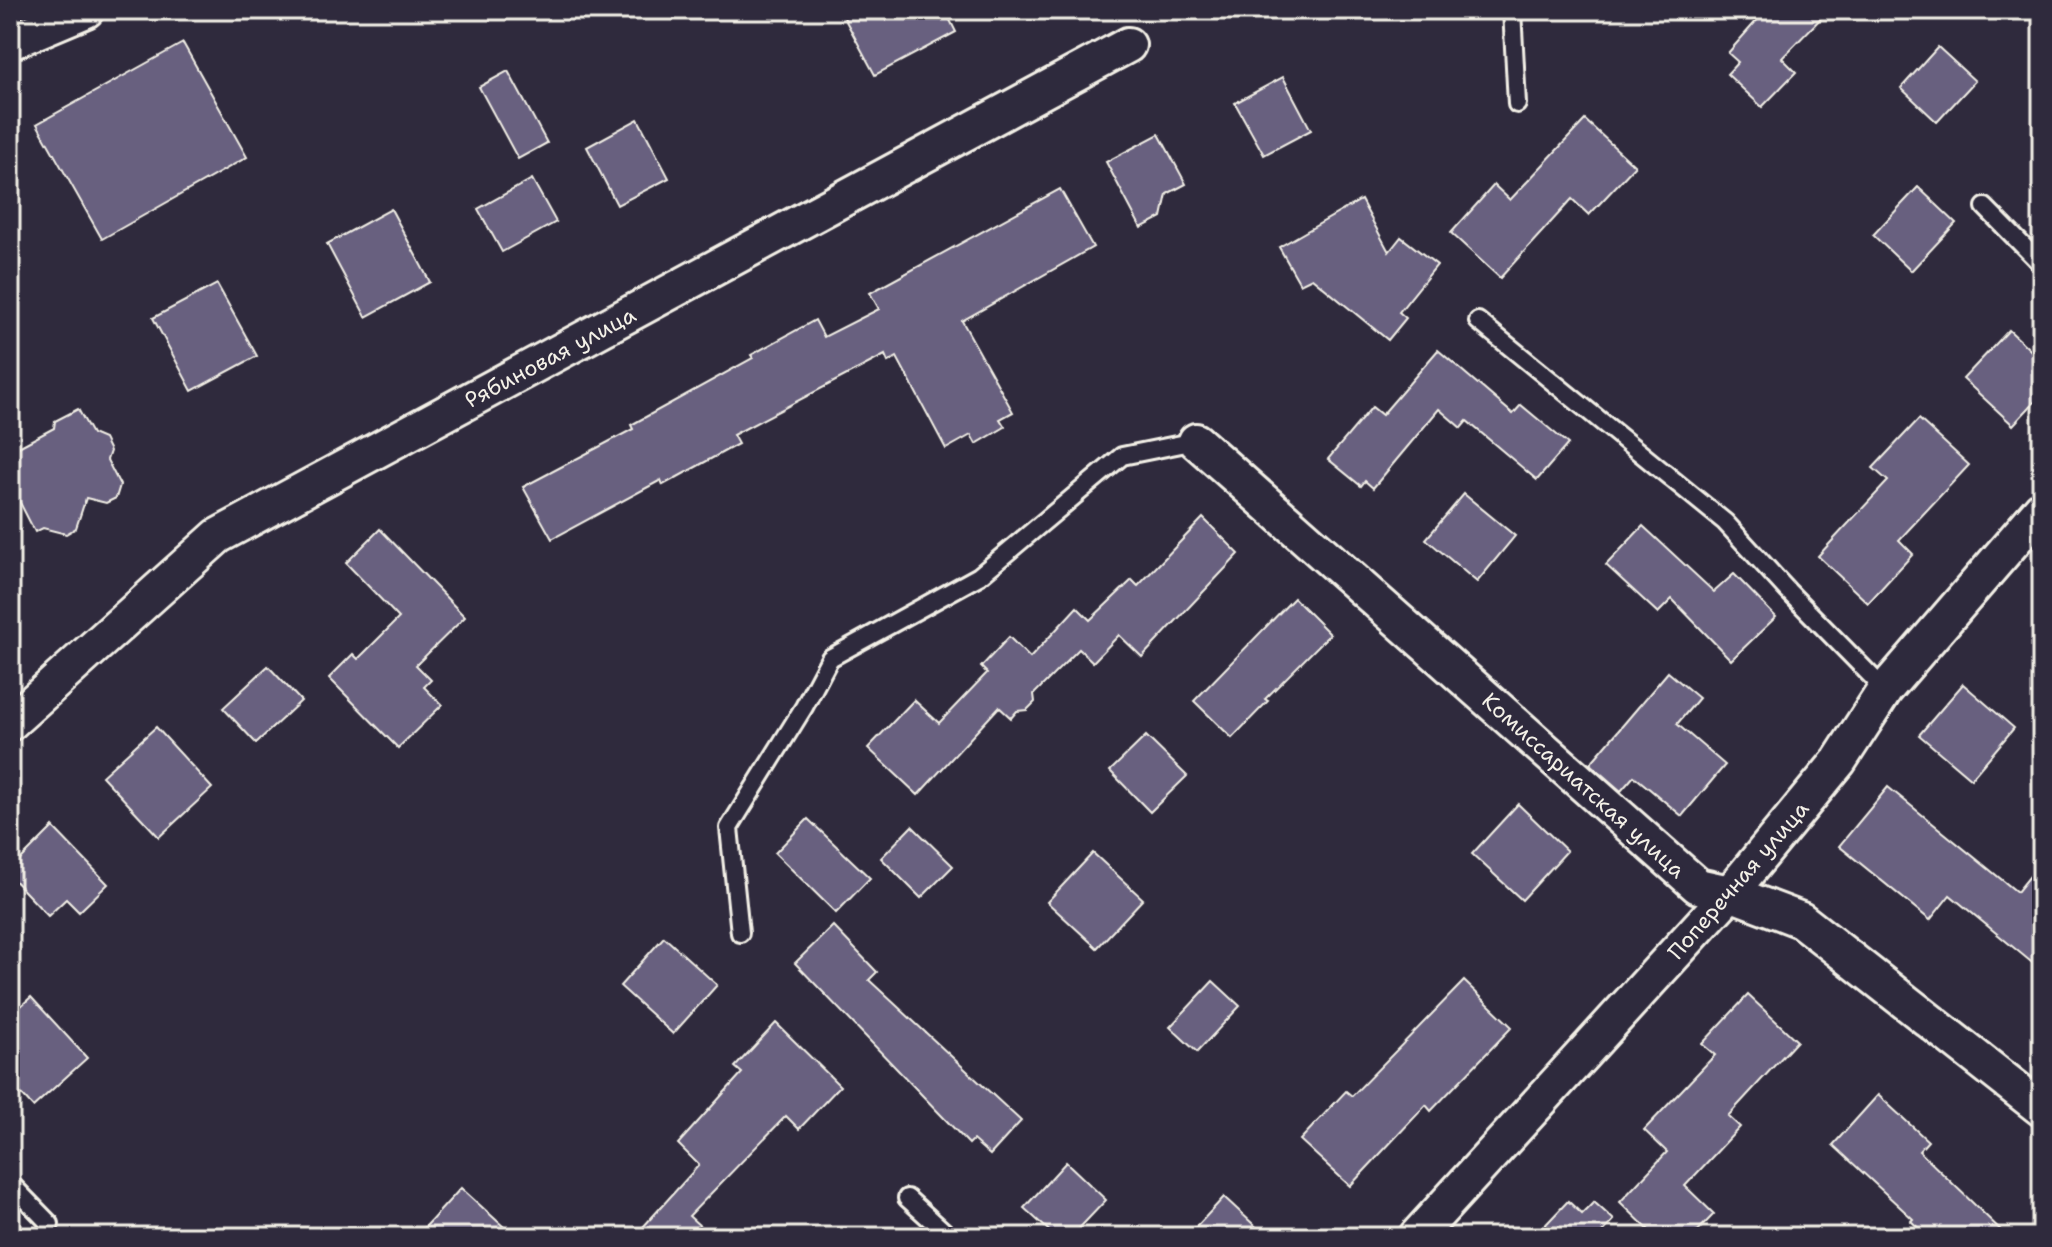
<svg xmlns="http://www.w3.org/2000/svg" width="2052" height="1247" viewBox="0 0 2052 1247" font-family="'Shantell Sans',sans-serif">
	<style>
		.building { fill: #68617f; stroke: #f4f1e8; stroke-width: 2 }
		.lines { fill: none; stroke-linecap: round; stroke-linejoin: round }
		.lane-casing { stroke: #f4f1e8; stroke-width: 22 }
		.street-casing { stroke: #f4f1e8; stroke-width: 40 }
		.lane { stroke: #2f2a3d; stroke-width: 16 }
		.street { stroke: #2f2a3d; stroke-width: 34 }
		.labels { text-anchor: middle; stroke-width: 6; stroke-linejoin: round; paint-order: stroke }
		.street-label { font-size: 22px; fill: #f4f1e8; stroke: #2f2a3d }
	</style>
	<rect width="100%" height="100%" fill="#2f2a3d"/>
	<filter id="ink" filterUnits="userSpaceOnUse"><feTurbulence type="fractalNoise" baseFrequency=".0125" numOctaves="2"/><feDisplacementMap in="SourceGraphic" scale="16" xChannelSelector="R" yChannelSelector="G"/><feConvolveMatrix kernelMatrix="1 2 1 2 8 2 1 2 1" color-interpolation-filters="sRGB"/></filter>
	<g filter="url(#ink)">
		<g class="building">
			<path d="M 840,10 L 945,10 L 956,32 L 875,75 Z"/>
			<path d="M 1766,10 L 1829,10 L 1782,58 L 1796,72 L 1762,107 L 1727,74 L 1738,62 L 1728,53 Z"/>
			<path d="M 183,43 L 247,157 L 102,239 L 37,124 Z"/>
			<path d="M 1938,47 L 1975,81 L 1937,122 L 1901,88 Z"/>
			<path d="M 508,71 L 547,143 L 518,159 L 479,87 Z"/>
			<path d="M 1283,77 L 1311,130 L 1264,155 L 1235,103 Z"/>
			<path d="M 638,119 L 669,178 L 617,205 L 587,147 Z"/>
			<path d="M 1585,120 L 1635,166 L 1589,215 L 1572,199 L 1500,278 L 1451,233 L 1494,185 L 1510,200 Z"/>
			<path d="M 1159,134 L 1186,184 L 1167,194 L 1162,217 L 1141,228 L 1106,162 Z"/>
			<path d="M 532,179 L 556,222 L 502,252 L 478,209 Z"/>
			<path d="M 1918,187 L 1956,223 L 1911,271 L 1873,235 Z"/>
			<path d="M 1060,189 L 1093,247 L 962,321 L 1013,412 L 1000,419 L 1005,427 L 976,444 L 971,435 L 946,449 L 897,357 L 888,362 L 885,355 L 733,435 L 738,444 L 663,485 L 661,480 L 552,539 L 523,487 L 633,429 L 631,425 L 753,358 L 751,355 L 815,320 L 824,337 L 879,309 L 870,293 Z"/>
			<path d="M 1361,200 L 1389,252 L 1401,237 L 1437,265 L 1399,312 L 1406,318 L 1388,340 L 1312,278 L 1300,284 L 1279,247 Z"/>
			<path d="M 391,209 L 430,282 L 366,317 L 327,244 Z"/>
			<path d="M 217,284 L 257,356 L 192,391 L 153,318 Z"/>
			<path d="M 2009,330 L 2042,361 L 2042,394 L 2013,425 L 1963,379 Z"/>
			<path d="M 1438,350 L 1513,414 L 1521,405 L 1568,444 L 1537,480 L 1467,421 L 1461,428 L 1439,409 L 1373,488 L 1365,481 L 1361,486 L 1328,459 L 1372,407 L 1382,415 Z"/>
			<path d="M 78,409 L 92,434 L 104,439 L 110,451 L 107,460 L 120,485 L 116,498 L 106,503 L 86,498 L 76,528 L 66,534 L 43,528 L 35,532 L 12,487 L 19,465 L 11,451 L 54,428 L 55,421 Z"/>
			<path d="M 1919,419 L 1969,465 L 1899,540 L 1913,554 L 1868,603 L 1818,556 L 1888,481 L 1873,468 Z"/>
			<path d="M 1464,494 L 1515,536 L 1477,582 L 1426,539 Z"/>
			<path d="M 1203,518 L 1239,554 L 1142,657 L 1119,635 L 1093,662 L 1079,649 L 1034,694 L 1035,702 L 1027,710 L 1017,711 L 1011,718 L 999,707 L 918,795 L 868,748 L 914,700 L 939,723 L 987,673 L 981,667 L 1009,637 L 1030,658 L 1077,607 L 1090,620 L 1132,580 L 1138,586 Z"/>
			<path d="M 1643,526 L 1714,592 L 1734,574 L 1776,617 L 1731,660 L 1672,599 L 1658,613 L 1606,565 Z"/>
			<path d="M 380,529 L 465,617 L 416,665 L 431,680 L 424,687 L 442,705 L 398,748 L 329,678 L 353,654 L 358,659 L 399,618 L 346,563 Z"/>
			<path d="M 1294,598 L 1330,634 L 1265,699 L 1268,701 L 1232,738 L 1194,701 Z"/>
			<path d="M 268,666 L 301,701 L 256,743 L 223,708 Z"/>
			<path d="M 1668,672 L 1699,698 L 1677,724 L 1725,765 L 1682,816 L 1634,776 L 1621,791 L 1590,764 Z"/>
			<path d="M 1963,684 L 2014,728 L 1971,779 L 1919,735 Z"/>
			<path d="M 156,727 L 212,788 L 159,837 L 102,776 Z"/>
			<path d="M 1146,736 L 1187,776 L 1150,812 L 1110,771 Z"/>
			<path d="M 1888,787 L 2017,892 L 2042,861 L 2042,971 L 1950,895 L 1930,920 L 1839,846 Z"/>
			<path d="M 1518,804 L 1567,851 L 1522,900 L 1472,854 Z"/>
			<path d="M 808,819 L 870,878 L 836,913 L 775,853 Z"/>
			<path d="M 912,826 L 953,866 L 921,898 L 881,858 Z"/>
			<path d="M 53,827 L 108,884 L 79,912 L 66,899 L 48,916 L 10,876 L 10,870 Z"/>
			<path d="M 1093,853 L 1143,899 L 1097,948 L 1047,902 Z"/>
			<path d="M 833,926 L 877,972 L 869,980 L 1021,1121 L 990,1155 L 973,1140 L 969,1144 L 795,963 Z"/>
			<path d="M 664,937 L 717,985 L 673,1034 L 620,986 Z"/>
			<path d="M 1213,981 L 1240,1006 L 1197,1052 L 1170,1027 Z"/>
			<path d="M 1464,981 L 1512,1027 L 1431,1111 L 1426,1105 L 1350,1186 L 1300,1140 L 1346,1091 L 1352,1096 Z"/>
			<path d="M 1748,995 L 1797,1041 L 1728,1116 L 1740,1127 L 1685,1186 L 1714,1214 L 1692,1237 L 1656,1237 L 1620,1202 L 1667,1152 L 1644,1130 L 1715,1055 L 1702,1044 Z"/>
			<path d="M 31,997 L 87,1058 L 33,1107 L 10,1082 L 10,1016 Z"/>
			<path d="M 776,1023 L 840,1086 L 799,1129 L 786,1116 L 689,1216 L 712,1237 L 634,1237 L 699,1165 L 678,1144 L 742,1073 L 735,1067 Z"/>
			<path d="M 1878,1095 L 1928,1141 L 1919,1151 L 2008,1237 L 1928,1237 L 1911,1221 L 1913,1219 L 1833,1145 Z"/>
			<path d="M 1066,1162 L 1106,1200 L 1071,1237 L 1056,1237 L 1024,1208 Z"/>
			<path d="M 461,1188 L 515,1237 L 416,1237 Z"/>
			<path d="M 1224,1197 L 1267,1237 L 1187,1237 Z"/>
			<path d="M 1568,1201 L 1582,1214 L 1594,1202 L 1614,1220 L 1602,1233 L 1606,1237 L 1534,1237 Z"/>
		</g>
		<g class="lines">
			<defs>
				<g id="lane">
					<path d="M 1512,10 L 1517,104"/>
					<path d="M 1985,207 L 2042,265"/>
					<path d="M 1478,321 L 1725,522 L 1788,591 L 1885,690"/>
					<path d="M 740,933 L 729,828 L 804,707 L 830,658 L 979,576 L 1122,456 L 1196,441"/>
					<path d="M 10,1183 L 50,1224"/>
					<path d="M 907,1198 L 950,1237"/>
				</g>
				<g id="street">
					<path d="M 10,42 L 86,10"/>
					<path d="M 1196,441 L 1698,886 L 1730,893 L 1801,920 L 2042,1109"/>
					<path d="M 10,723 L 218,536 L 1128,45"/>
					<path d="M 1416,1237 L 1730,893 L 1839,761 L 1885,690 L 2042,508"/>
				</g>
			</defs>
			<use href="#lane" class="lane-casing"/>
			<use href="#street" class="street-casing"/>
			<use href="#lane" class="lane"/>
			<use href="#street" class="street"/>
		</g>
	</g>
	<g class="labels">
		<g class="street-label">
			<text transform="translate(550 357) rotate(-28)" y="8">Рябиновая улица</text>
			<text transform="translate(1584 785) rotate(42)" y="8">Комиссариатская улица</text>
			<text transform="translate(1738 880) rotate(-49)" y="8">Поперечная улица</text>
		</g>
	</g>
	<rect width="2052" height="1247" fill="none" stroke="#2f2a3d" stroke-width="40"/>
	<rect x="20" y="20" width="2012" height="1207" fill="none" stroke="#f4f1e8" stroke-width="3" filter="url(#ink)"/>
</svg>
